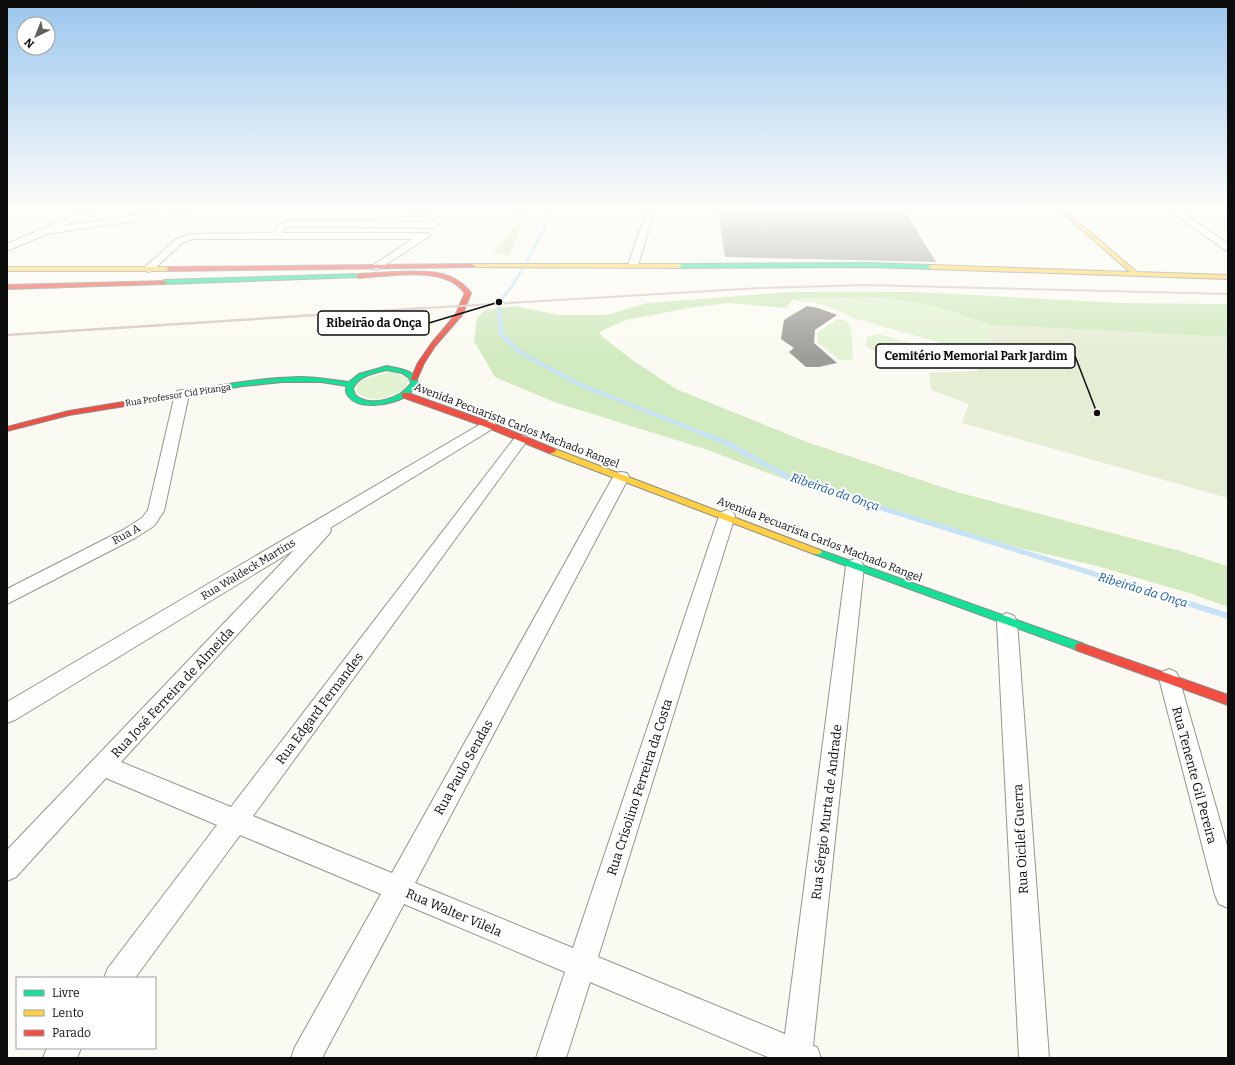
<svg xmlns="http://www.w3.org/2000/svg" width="1235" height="1065" viewBox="0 0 1235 1065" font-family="Bitter,serif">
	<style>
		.green { fill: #e1f2d1 }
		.forest { fill: #d1eabf }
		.cemetery { fill: #e5edd5 }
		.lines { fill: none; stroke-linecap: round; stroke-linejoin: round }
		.stream-far3 { stroke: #c6e2f6; stroke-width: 3 }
		.stream-far2 { stroke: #c6e2f6; stroke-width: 4 }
		.stream-far1 { stroke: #c6e2f6; stroke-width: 5 }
		.stream { stroke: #c6e2f6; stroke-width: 6 }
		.building { fill: #9e9c97 }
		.street-casing { stroke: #949490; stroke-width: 2 }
		.fast-casing { stroke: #8b8a87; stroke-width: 2 }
		.slow-casing { stroke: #8b8a87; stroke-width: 2 }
		.jam-casing { stroke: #8b8a87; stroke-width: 2 }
		.street { fill: #fefefd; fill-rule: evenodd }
		.fast { fill: #16e098; fill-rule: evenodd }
		.slow { fill: #ffcf43; fill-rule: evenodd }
		.jam { fill: #f24e42; fill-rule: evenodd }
		.rail-far1 { stroke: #d8c5c3; stroke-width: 2 }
		.rail { stroke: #d8c5c3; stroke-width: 2.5 }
		.labels { text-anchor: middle; stroke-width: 4; stroke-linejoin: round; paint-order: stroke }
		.far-street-label { font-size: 9px; fill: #0d0d0d; stroke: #fff }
		.street-label { font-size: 11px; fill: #0d0d0d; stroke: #fff }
		.water-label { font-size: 12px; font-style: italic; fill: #1256a3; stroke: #fff }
		.near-street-label { font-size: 13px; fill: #0d0d0d; stroke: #fff }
		.leader { fill: none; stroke: #0d0d0d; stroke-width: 1.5 }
		.callout-dot { fill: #0d0d0d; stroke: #fff; stroke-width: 1.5 }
		.callout { fill: #fff; stroke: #0d0d0d; stroke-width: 1.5 }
		.callout-label { font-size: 12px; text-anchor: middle; font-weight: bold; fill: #0d0d0d }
	</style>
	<rect width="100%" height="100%" fill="#fbfaf2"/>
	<g class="green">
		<path d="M 874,297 L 913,302 L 952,311 L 990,325 L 980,360 L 941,343 L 853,318 L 835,309 L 816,303 L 802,302 L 793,299 Z"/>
		<path d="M 837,319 L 844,320 L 851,326 L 853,357 L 851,360 L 840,360 L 818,343 L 817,333 Z"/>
		<path d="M 878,334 L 944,353 L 945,360 L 875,351 L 866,346 L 867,337 Z"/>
		<path d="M 392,371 L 408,379 L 406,388 C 387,398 377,404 357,393 L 356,384 L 361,380 Z"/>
	</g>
	<g class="forest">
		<path d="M 518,210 L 528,210 L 509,256 L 493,252 L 516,225 Z"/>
		<path d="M 790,292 L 915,292 L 1120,303 L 1228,304 L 1228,337 L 990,325 L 952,311 L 913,302 L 874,297 L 793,299 L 786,308 L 729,303 L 694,307 L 626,320 L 599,332 L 604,338 L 631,359 L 676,389 L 807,442 L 957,492 L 1180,551 L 1228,566 L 1228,607 L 1192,594 L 1097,566 L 1012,546 L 872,504 L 781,478 L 705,449 L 554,402 L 495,377 L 474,341 L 477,318 L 485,310 L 515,306 L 559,315 L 607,315 L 647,303 Z"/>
	</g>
	<path class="cemetery" d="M 990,325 L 1228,337 L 1228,498 L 962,423 L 969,404 L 931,390 L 929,373 L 977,371 Z"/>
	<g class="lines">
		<path class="stream-far3" d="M 499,309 L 499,302 L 513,285 L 544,230 L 549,210"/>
		<path class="stream-far2" d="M 499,308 L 501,334 L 520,352 L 576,383 L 704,434"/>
		<path class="stream-far1" d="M 702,433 L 727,443 L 797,482 L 1162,595"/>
		<path class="stream" d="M 1158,594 L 1228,616"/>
	</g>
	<g class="building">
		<path d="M 718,210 L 904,210 L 936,262 L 725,257 Z"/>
		<path d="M 807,306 L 818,308 L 837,315 L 815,330 L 814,343 L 837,363 L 819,367 L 806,367 L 789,352 L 794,348 L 781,339 L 784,320 Z"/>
	</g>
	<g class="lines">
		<defs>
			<g id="street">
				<path d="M 86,210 L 97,210 L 65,226 L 172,210 L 192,210 L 188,213 L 46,234 L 7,251 L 7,244 Z"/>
				<path d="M 411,210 L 420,210 L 439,225 L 434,228 L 293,226 L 285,228 L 282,233 L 428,233 L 430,235 L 427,238 L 377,270 L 373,269 L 372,267 L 373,265 L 413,239 L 193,239 L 182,243 L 152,271 L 148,272 L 143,269 L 176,239 L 189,234 L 273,233 L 279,224 L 293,220 L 425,222 Z"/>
				<path d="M 647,210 L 655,210 L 638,265 L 633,268 L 629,267 L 628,265 Z"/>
				<path d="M 1169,210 L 1179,210 L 1228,244 L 1228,251 L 1225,250 Z"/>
				<path d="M 182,390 L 187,391 L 189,394 L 164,511 L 154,526 L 135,538 L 7,604 L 7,589 L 123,530 L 142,518 L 148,510 L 175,394 L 177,391 Z"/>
				<path d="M 489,421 L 494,422 L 496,425 L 494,428 L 330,528 L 331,530 L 329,534 L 121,762 L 231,807 L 516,436 L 521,435 L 526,436 L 528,439 L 526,442 L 253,816 L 392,873 L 613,477 L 615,473 L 621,472 L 627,473 L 629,477 L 415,883 L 573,948 L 719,516 L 721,512 L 727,510 L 733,512 L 735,516 L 598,957 L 785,1034 L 846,566 L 849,561 L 855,559 L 861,561 L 864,566 L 813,1046 L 817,1047 L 821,1058 L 770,1058 L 590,982 L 566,1058 L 536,1058 L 565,972 L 404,904 L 322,1058 L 291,1058 L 295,1047 L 381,894 L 240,835 L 135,978 L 104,978 L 108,968 L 217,825 L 106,778 L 16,877 L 7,881 L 7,850 L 294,550 L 15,720 L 7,723 L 7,702 L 484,422 Z"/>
				<path d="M 1007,613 L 1014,616 L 1017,621 L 1049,1058 L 1019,1058 L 997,621 L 1000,616 Z"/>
				<path d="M 1169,669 L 1176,672 L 1179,678 L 1228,849 L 1228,908 L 1219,904 L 1215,895 L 1159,678 L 1162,672 Z"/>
				<path d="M 47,1048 L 81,1048 L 77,1058 L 43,1058 Z"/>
			</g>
			<g id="fast">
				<path d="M 869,263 L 931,265 L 934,267 L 931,269 L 869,267 L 679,268 L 676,266 L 679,264 Z"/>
				<path d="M 359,274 L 362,276 L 361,277 L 164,284 L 161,282 L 164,280 Z"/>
				<path d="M 387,366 C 399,369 414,369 418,383 C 414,389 411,393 405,397 C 392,404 360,411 349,397 C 346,394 345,390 347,386 L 321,382 L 282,382 L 243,386 L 166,399 L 162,397 L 166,395 C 210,387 255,378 300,377 C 316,377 332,380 349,382 L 359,374 ZM 387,370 L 402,373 L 409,378 L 411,383 C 401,399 370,408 355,395 L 353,389 C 357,376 375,373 387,370 Z"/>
				<path d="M 817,549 L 1084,644 L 1085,647 L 1084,650 L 1080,651 L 814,554 L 812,552 L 814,550 Z"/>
			</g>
			<g id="slow">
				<path d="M 1059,210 L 1064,210 L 1137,272 L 1228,275 L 1228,279 L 931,269 L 928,267 L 931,265 L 1130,272 Z"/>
				<path d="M 472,264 L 679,264 L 682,266 L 679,268 L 470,267 L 469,266 Z"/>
				<path d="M 7,267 L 169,267 L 172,269 L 169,271 L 7,271 Z"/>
				<path d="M 549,449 L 555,449 L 820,550 L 822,552 L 820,554 L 814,554 L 549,453 L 548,451 Z"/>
			</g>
			<g id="jam">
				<path d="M 472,264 L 475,266 L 474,267 L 169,271 L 166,269 L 169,267 Z"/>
				<path d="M 394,272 C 422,271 452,268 471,293 L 462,315 L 435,346 L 424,363 L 417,379 L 414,381 L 411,379 L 418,363 L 431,344 L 456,314 L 465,293 C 461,288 457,284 451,281 C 426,269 386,276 359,278 L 356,276 L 359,274 Z"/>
				<path d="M 166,281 L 166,283 L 164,284 L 7,289 L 7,285 Z"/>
				<path d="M 402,393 L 408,393 L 492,423 L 555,449 L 556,451 L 552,453 L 549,453 L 486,427 L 402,397 Z"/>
				<path d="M 166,395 L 170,397 L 169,399 L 69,415 L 7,431 L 7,427 L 69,411 Z"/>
				<path d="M 1080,643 L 1228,695 L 1228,705 L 1076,650 L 1075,647 L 1076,644 Z"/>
			</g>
		</defs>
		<use href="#street" class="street-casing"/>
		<use href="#fast" class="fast-casing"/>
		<use href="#slow" class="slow-casing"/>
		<use href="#jam" class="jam-casing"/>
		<use href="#street" class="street"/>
		<use href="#fast" class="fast"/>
		<use href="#slow" class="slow"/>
		<use href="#jam" class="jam"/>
		<path class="rail-far1" d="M 410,309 L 760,288 L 864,285 L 1228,294"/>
		<path class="rail" d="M 7,335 L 425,308"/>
	</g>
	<linearGradient id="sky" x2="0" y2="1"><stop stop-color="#9ac6ee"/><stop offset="0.58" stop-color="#fdfdf9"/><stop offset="1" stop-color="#fdfdf9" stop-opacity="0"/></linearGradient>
	<rect width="1235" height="359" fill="url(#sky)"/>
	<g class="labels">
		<g class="far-street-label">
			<text transform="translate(178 395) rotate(-9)" y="3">Rua Professor Cid Pitanga</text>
		</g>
		<g class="street-label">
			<text transform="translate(517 425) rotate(21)" y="4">Avenida Pecuarista Carlos Machado Rangel</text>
			<text transform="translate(126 534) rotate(-29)" y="4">Rua A</text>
			<text transform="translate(820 539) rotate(21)" y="4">Avenida Pecuarista Carlos Machado Rangel</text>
			<text transform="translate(248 569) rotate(-31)" y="4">Rua Waldeck Martins</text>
		</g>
		<g class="water-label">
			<text transform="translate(835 492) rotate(19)" y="4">Ribeirão da Onça</text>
			<text transform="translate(1143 590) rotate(17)" y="4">Ribeirão da Onça</text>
		</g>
		<g class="near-street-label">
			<text transform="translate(172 692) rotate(-47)" y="5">Rua José Ferreira de Almeida</text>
			<text transform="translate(319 708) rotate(-53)" y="5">Rua Edgard Fernandes</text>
			<text transform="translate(463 767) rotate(-61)" y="5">Rua Paulo Sendas</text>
			<text transform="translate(1195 775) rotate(75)" y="5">Rua Tenente Gil Pereira</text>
			<text transform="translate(639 787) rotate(-72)" y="5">Rua Crisolino Ferreira da Costa</text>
			<text transform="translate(826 812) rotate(-83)" y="5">Rua Sérgio Murta de Andrade</text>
			<text transform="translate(1020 839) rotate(-93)" y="5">Rua Oicilef Guerra</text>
			<text transform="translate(454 912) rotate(23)" y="5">Rua Walter Vilela</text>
		</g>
	</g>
	<path class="leader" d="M499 302L429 323M1097 413L1075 356"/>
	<g class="callout-dot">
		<circle cx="499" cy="302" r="4"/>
		<circle cx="1097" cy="413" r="4"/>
	</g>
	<g class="callout">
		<rect x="318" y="311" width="111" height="24" rx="4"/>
		<rect x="876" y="344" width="199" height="24" rx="4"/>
	</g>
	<g class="callout-label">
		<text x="374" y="327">Ribeirão da Onça</text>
		<text x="976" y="360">Cemitério Memorial Park Jardim</text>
	</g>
	<rect width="1235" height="1065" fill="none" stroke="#0d0d0d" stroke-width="16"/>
	<rect x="16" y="977" width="140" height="72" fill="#ffffff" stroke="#9e9e9e"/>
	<rect x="24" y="990" width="20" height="6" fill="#16e098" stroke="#9e9e9e"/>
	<text x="52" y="997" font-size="12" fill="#0d0d0d">Livre</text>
	<rect x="24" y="1010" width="20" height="6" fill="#ffcf43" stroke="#9e9e9e"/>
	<text x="52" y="1017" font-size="12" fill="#0d0d0d">Lento</text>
	<rect x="24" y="1030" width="20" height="6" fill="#f24e42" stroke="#9e9e9e"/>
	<text x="52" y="1037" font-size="12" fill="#0d0d0d">Parado</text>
	<g transform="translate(36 36) rotate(223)"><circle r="19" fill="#ffffff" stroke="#9e9e9e"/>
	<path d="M0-3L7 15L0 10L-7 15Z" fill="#60605d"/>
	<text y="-6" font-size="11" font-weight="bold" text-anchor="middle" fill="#0d0d0d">N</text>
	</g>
</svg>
